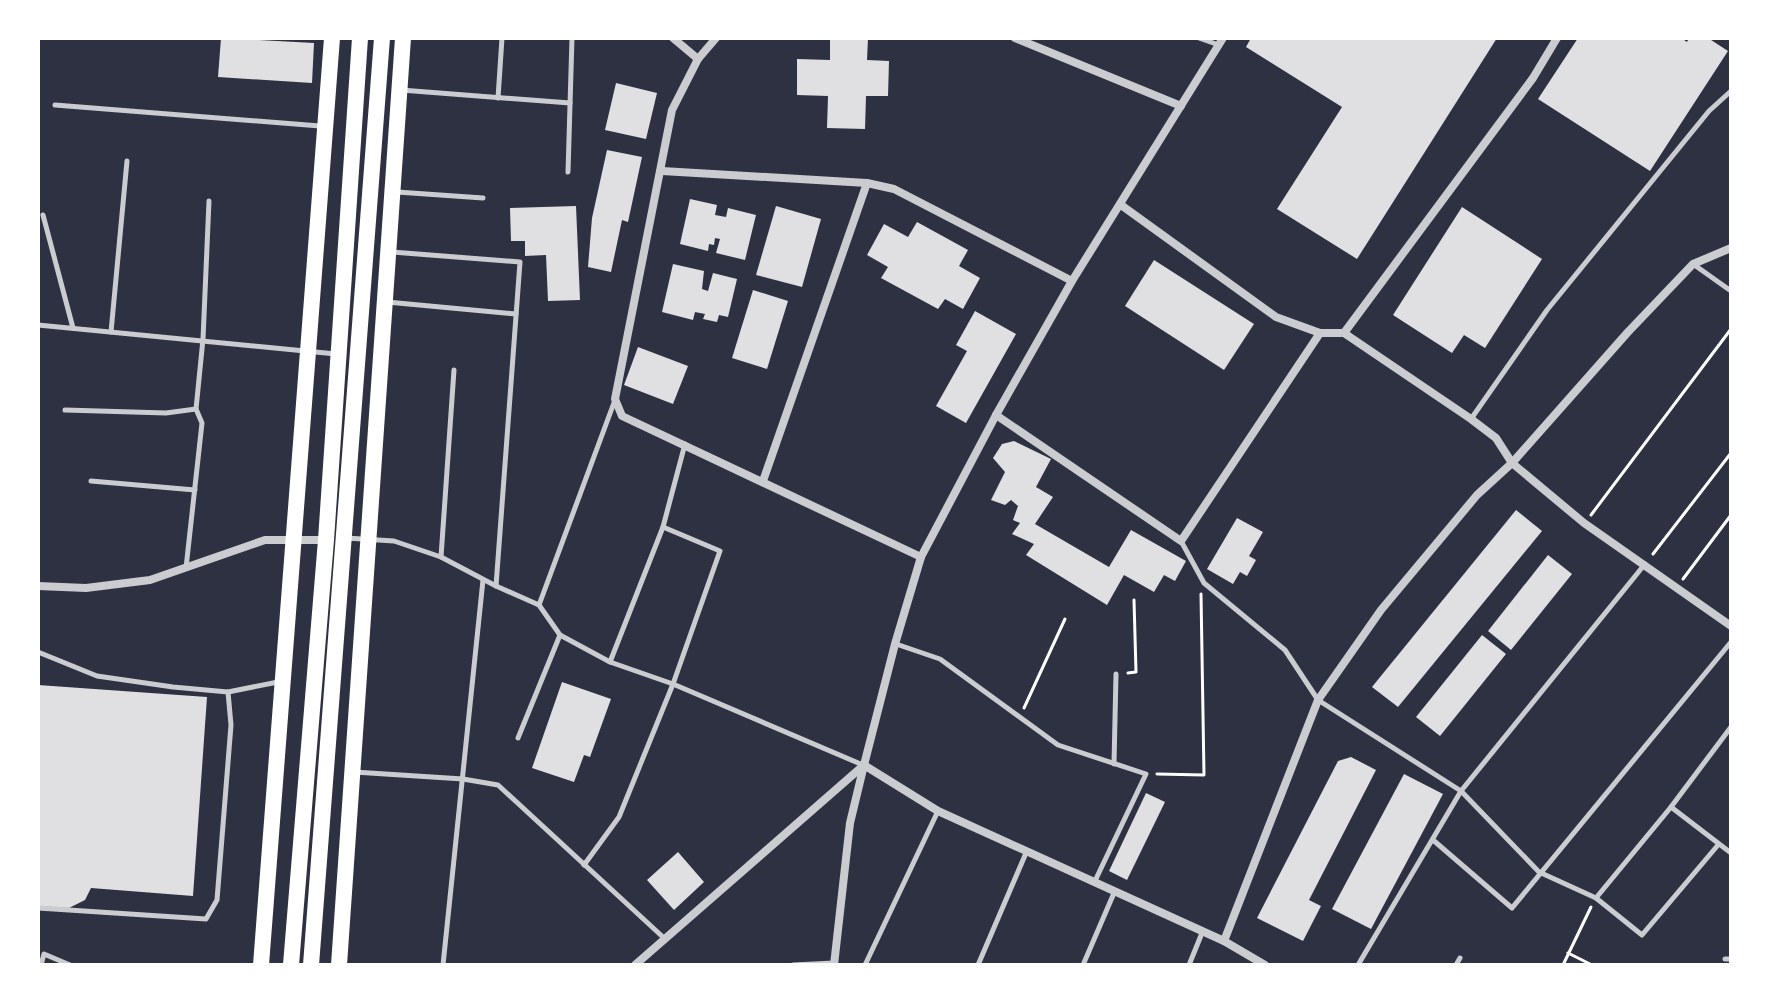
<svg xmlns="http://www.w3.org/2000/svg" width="1769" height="1003" viewBox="0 0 1769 1003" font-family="'Alegreya Sans',sans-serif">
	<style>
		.building { fill: #e0e0e3 }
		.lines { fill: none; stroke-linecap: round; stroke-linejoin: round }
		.path { stroke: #fff; stroke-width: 3 }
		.service { stroke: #caccd0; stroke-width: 5 }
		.minor { stroke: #caccd0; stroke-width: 8 }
		.primary { stroke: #fff; stroke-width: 16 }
	</style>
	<rect width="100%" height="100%" fill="#2d3142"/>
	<g class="building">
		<path d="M 221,38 L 314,43 L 312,83 L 218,77 Z"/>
		<path d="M 830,38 L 868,38 L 867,60 L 889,61 L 888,96 L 866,96 L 865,129 L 827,128 L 828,96 L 797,95 L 797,59 L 830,60 Z"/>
		<path d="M 1251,38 L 1497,38 L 1357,259 L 1277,209 L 1342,107 L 1246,47 Z"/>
		<path d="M 1578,38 L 1681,38 L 1687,42 L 1689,38 L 1708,38 L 1728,51 L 1650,171 L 1538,99 Z"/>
		<path d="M 616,83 L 657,93 L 646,139 L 605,130 Z"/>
		<path d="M 607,150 L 642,157 L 628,222 L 622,220 L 611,272 L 588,267 L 592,218 Z"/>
		<path d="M 690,199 L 717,205 L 715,215 L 726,217 L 728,208 L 756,215 L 745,260 L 716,253 L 720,239 L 715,238 L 714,245 L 709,244 L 708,251 L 680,244 Z"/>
		<path d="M 576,206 L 580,300 L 548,301 L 546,255 L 525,256 L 525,241 L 511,241 L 510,208 Z"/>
		<path d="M 776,206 L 821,219 L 802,287 L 756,275 Z"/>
		<path d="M 1462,207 L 1542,259 L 1485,348 L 1464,335 L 1452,353 L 1393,315 Z"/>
		<path d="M 917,222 L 968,250 L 959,266 L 980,278 L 963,309 L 945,299 L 938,309 L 881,278 L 888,267 L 867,255 L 884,224 L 908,237 Z"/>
		<path d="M 1154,260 L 1254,324 L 1224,370 L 1125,306 Z"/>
		<path d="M 673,264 L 704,271 L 702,289 L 708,291 L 713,273 L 737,279 L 728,317 L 719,315 L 717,322 L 703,319 L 705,314 L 695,312 L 693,320 L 662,312 Z"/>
		<path d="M 753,290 L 788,301 L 767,369 L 732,358 Z"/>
		<path d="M 975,311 L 1016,334 L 966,423 L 936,406 L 967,351 L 956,345 Z"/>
		<path d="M 638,347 L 688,366 L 673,404 L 624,385 Z"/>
		<path d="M 1014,441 L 1051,459 L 1036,487 L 1053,497 L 1035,524 L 1109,567 L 1131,530 L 1186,561 L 1175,581 L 1164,575 L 1154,592 L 1124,575 L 1107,605 L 1026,555 L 1034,544 L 1012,534 L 1020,523 L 1013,520 L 1018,506 L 1011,500 L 1005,505 L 991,500 L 1005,472 L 993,458 L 1002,444 Z"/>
		<path d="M 1516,510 L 1542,531 L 1398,707 L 1372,687 Z"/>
		<path d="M 1237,518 L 1263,532 L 1249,556 L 1256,560 L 1247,576 L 1240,572 L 1233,584 L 1207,569 Z"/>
		<path d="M 1548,555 L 1572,574 L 1511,650 L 1488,631 Z"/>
		<path d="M 1482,635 L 1506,654 L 1440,736 L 1416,717 Z"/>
		<path d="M 562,682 L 611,699 L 590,757 L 584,755 L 574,782 L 532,768 Z"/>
		<path d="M 38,685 L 207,697 L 193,896 L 91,888 L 85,900 L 69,908 L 38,906 Z"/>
		<path d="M 1351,757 L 1376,770 L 1309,900 L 1321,906 L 1303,941 L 1257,918 L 1338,761 Z"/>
		<path d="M 1404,774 L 1443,794 L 1371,929 L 1332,909 Z"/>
		<path d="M 1146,793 L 1165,802 L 1127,880 L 1109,871 Z"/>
		<path d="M 678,852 L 704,882 L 674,910 L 647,880 Z"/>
	</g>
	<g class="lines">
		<g class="path">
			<path d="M 1591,515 L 1731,329"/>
			<path d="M 1653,554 L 1731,453"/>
			<path d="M 1683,579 L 1731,515"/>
			<path d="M 1128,673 L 1136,672 L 1134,600"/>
			<path d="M 1024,708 L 1065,619"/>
			<path d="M 1157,774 L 1204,775 L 1201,594"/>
			<path d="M 1568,953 L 1592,965"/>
			<path d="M 1563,965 L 1591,907"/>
		</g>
		<g class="service">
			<path d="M 1199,38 L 1219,45"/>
			<path d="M 401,90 L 570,103"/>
			<path d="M 498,98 L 502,38"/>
			<path d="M 55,105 L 320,126"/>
			<path d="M 568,172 L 572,38"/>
			<path d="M 397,192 L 483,198"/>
			<path d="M 43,215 L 73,328"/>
			<path d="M 392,252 L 520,262 L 496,586"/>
			<path d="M 1693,264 L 1731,291"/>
			<path d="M 387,302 L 516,314"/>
			<path d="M 38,325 L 336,354"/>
			<path d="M 111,332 L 127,161"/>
			<path d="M 65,410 L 166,413 L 196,409"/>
			<path d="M 1471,419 L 1547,310 L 1709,111 L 1731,91"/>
			<path d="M 91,481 L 195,490"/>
			<path d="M 346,538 L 394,541 L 441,557 L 496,586 L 539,605 L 560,635 L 610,662 L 673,684 L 863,765"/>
			<path d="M 1181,541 L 1204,583 L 1285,650 L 1318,700 L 1461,791 L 1539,872 L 1596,898 L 1642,935 L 1718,845"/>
			<path d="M 441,557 L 454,370"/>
			<path d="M 186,568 L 202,423 L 196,409 L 203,339 L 209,201"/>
			<path d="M 539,605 L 615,400"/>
			<path d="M 896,644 L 940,659 L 1058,745 L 1146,774 L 1094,883"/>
			<path d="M 38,652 L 97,676 L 173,687 L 228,692 L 278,682"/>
			<path d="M 610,662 L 663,527 L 685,444"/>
			<path d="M 518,738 L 560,635"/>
			<path d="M 1114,764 L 1116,674"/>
			<path d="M 354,772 L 463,779 L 498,785 L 664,938"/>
			<path d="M 1671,807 L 1731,853"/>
			<path d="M 1433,840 L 1512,908 L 1731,642"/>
			<path d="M 584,865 L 619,817 L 673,684 L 720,551 L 663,527"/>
			<path d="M 1596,898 L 1671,807 L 1731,727"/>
			<path d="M 38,908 L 206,919 L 217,900 L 231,725 L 228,692"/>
			<path d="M 1725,959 L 1731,959"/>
			<path d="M 41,965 L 44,954 L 70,965"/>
			<path d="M 443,965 L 483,580"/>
			<path d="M 793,965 L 834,963"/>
			<path d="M 865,965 L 938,811"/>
			<path d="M 978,965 L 1026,853"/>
			<path d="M 1083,965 L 1114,893"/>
			<path d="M 1189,965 L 1202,933"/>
			<path d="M 1358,965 L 1461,791 L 1645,564"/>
			<path d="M 1456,965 L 1460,958"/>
		</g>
		<g class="minor">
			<path d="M 673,38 L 698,59"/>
			<path d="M 716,38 L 698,59 L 672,110 L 615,399 L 622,416 L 921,557"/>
			<path d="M 1015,38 L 1181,106"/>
			<path d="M 662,171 L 867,183 L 894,189 L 1072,281"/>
			<path d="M 1121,205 L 1276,317 L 1320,333 L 1344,333 L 1471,419 L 1496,438 L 1512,463 L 1584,523 L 1731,626"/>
			<path d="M 1344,333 L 1533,78 L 1557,38"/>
			<path d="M 996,415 L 1181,541 L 1320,333"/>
			<path d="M 763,481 L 867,183"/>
			<path d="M 38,586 L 86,588 L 150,580 L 265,540 L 325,540"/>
			<path d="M 1224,941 L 1318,700 L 1381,610 L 1477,495 L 1512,463 L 1628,332 L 1693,264 L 1731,248"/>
			<path d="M 635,965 L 864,765 L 895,644 L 921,557 L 996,415 L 1072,281 L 1223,38"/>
			<path d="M 834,965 L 850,823 L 864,765 L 938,811 L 1224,941 L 1265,965"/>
		</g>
		<g class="primary">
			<path d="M 261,965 L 332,38"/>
			<path d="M 291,965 L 326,540 L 360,38"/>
			<path d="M 311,965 L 382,38"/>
			<path d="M 339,965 L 403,38"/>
		</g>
	</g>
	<rect width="1769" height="1003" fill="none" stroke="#ffffff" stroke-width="80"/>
</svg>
